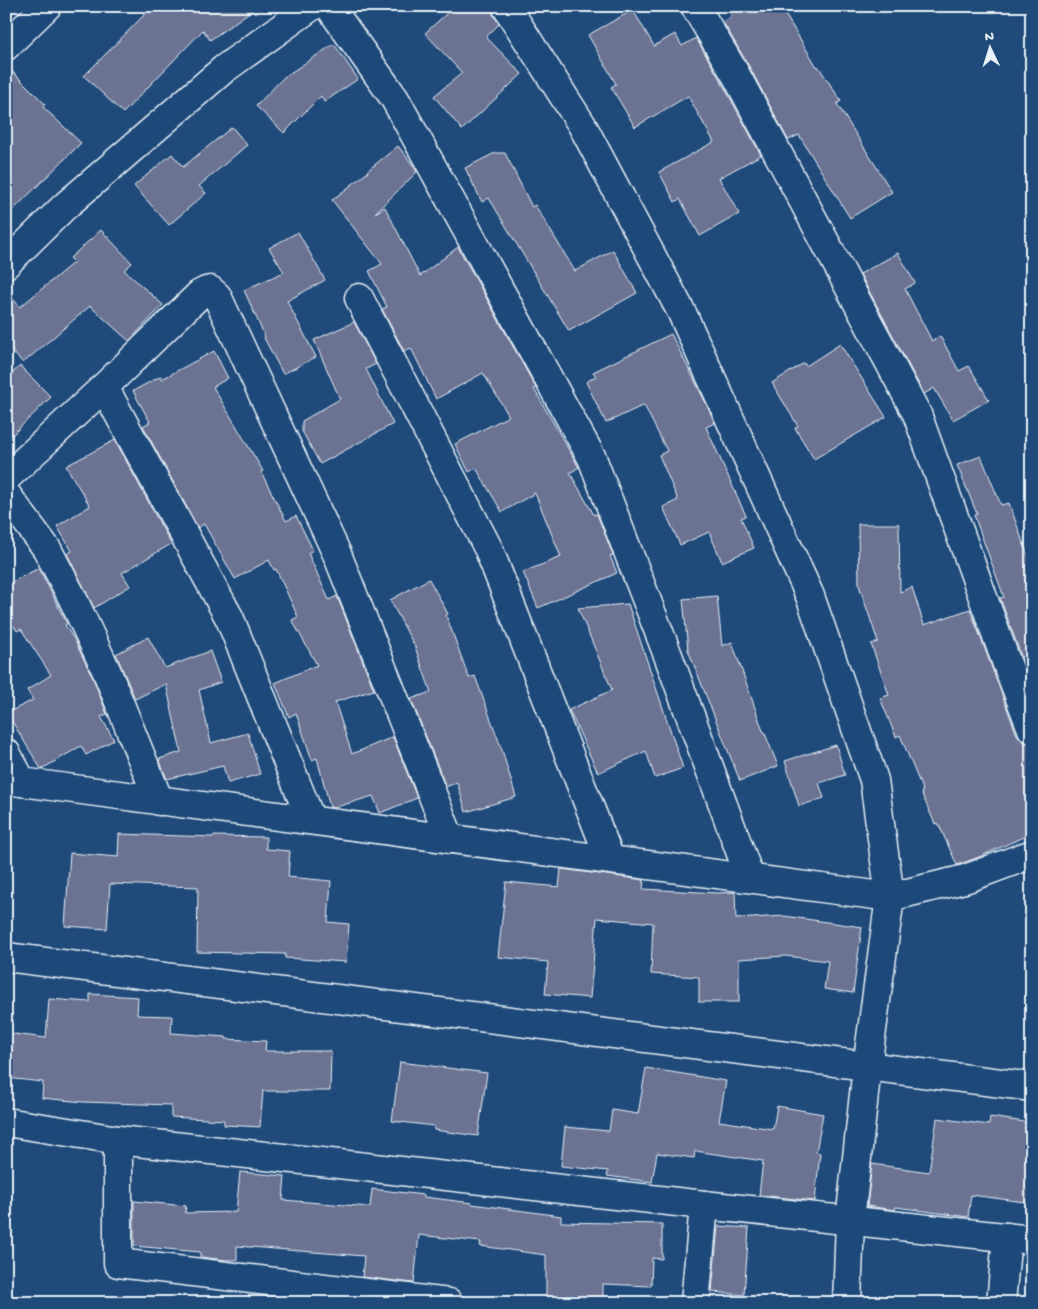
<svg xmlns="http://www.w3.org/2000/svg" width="1038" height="1309" viewBox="0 0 1038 1309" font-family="'Gochi Hand',sans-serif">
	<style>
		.building { fill: #6c7392; stroke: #e8f1f8 }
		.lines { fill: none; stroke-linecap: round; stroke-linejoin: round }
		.minor-casing { stroke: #e8f1f8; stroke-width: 31 }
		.minor { stroke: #1f4a7a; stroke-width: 28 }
	</style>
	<rect width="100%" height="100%" fill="#1f4a7a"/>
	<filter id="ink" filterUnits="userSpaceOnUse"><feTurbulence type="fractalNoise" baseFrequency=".02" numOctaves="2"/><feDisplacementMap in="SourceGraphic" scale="10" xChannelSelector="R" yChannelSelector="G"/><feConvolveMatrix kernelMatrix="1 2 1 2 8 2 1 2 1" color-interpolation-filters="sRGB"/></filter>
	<g filter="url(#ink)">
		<g class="building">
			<path d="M 153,6 L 258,6 L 210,40 L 203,30 L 123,113 L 84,76 Z"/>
			<path d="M 455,6 L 490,6 L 493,14 L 499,24 L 486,37 L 522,74 L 462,130 L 434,96 L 462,73 L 425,33 Z"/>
			<path d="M 726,6 L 780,6 L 817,67 L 818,66 L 841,101 L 837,104 L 892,192 L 850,218 L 799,135 L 788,140 L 750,68 L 723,22 L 732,17 Z"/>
			<path d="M 633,10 L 654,46 L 675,34 L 682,46 L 696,38 L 722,83 L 761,155 L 719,178 L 739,214 L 700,236 L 680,199 L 675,202 L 659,172 L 714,142 L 688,96 L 635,127 L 611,87 L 616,84 L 588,35 Z"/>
			<path d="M 334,44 L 358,79 L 324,102 L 321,96 L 284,133 L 256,106 L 284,77 Z"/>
			<path d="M 6,65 L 45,104 L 43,107 L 81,143 L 6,217 Z"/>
			<path d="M 232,127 L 247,145 L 199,186 L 206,193 L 169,225 L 134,186 L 172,154 L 183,167 Z"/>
			<path d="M 398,146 L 413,165 L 417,172 L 375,213 L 385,207 L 420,276 L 458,247 L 536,388 L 534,389 L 578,466 L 579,467 L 570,473 L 594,515 L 597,514 L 613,555 L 610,556 L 617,573 L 538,608 L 523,572 L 561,557 L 535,493 L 502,512 L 476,468 L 469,472 L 455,444 L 509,416 L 483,373 L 436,399 L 411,348 L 404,351 L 382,309 L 387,307 L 369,271 L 382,264 L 332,200 L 368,172 L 367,171 Z"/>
			<path d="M 495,153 L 505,153 L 532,207 L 535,205 L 575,271 L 613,250 L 637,293 L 569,331 L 489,198 L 482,202 L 465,168 Z"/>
			<path d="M 101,230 L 132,263 L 124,270 L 163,305 L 129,341 L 90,306 L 23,363 L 6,345 L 6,291 L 20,307 L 74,262 L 70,258 Z"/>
			<path d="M 298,232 L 325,280 L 287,301 L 316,357 L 283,374 L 264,338 L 265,337 L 244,290 L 284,272 L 269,248 Z"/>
			<path d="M 898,253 L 915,283 L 905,289 L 932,341 L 940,336 L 959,371 L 969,366 L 989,400 L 953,420 L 934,388 L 924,394 L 860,274 Z"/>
			<path d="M 354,322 L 376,364 L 366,369 L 393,424 L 320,464 L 302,431 L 302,421 L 340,399 L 314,340 Z"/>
			<path d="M 671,334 L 703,397 L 715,423 L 706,427 L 746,516 L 741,518 L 754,548 L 722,562 L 709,532 L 680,545 L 663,507 L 678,500 L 659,455 L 667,451 L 644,405 L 606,423 L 586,382 L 596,376 L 593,372 Z"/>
			<path d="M 840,344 L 886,417 L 814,459 L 795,428 L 798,426 L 772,383 L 804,363 L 806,366 Z"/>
			<path d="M 214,351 L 228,378 L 213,387 L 263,471 L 261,472 L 286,521 L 296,516 L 313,550 L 308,553 L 329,600 L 337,596 L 374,690 L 335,702 L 352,754 L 393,737 L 417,798 L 380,813 L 373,796 L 333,808 L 330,807 L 317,758 L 312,760 L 296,713 L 289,717 L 275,683 L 317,665 L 292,620 L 298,617 L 276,569 L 274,570 L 269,560 L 235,579 L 204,524 L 198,528 L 143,426 L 150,422 L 133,391 L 161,376 L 162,379 Z"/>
			<path d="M 20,366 L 51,397 L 6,441 L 6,379 Z"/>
			<path d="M 115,440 L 171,544 L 122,573 L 130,586 L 94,608 L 67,554 L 72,551 L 57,526 L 90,506 L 66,466 Z"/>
			<path d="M 981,456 L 1001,505 L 1009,503 L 1032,567 L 1032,685 L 1000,598 L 1004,597 L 974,515 L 977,514 L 957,465 Z"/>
			<path d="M 858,524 L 899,524 L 900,592 L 912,587 L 924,625 L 970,609 L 1017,735 L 1023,741 L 1032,744 L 1032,833 L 979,857 L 960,864 L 957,865 L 938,823 L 935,824 L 921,792 L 923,791 L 900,735 L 896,737 L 880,698 L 889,695 L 871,644 L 878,642 L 859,585 Z"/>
			<path d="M 39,568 L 67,624 L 65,625 L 75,641 L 93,678 L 107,714 L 101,717 L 114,740 L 86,755 L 81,746 L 42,769 L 41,769 L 7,713 L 33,700 L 27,690 L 51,675 L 21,629 L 17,631 L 14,626 L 6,631 L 6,585 Z"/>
			<path d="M 429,579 L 448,614 L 446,615 L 469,678 L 475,676 L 502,750 L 516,797 L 466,812 L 457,782 L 446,787 L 411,699 L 431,692 L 415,647 L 390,600 Z"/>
			<path d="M 717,596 L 722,646 L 732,642 L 763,731 L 764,731 L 778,766 L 740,781 L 688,650 L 683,599 Z"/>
			<path d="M 628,604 L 683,768 L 655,778 L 646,751 L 598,773 L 569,710 L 612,690 L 578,608 Z"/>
			<path d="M 148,637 L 165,668 L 210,651 L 221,682 L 199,690 L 211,743 L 248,733 L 260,774 L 228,783 L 223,766 L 167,779 L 159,759 L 181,752 L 166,684 L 135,699 L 116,654 Z"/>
			<path d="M 836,745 L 845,775 L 819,783 L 824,798 L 799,806 L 785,761 Z"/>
			<path d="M 119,834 L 213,837 L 213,836 L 266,837 L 266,849 L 290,851 L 288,877 L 331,881 L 328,922 L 349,924 L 346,962 L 285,958 L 285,954 L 197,952 L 198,887 L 110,884 L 107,929 L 65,926 L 70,853 L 118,857 Z"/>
			<path d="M 561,869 L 644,880 L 643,889 L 718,893 L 735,892 L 736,919 L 784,916 L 862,927 L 853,993 L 824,989 L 828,961 L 786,956 L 739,959 L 739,1002 L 699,1002 L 699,977 L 651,974 L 653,923 L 597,918 L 590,998 L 545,994 L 548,962 L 498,957 L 506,882 L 559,887 Z"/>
			<path d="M 90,994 L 138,997 L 137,1015 L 172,1016 L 171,1033 L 226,1037 L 226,1039 L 266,1041 L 265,1051 L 331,1051 L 330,1091 L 263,1091 L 260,1127 L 224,1125 L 224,1120 L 171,1117 L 171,1105 L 83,1102 L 42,1098 L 43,1082 L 6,1078 L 6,1033 L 46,1038 L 49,999 L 90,1002 Z"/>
			<path d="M 400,1062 L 487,1073 L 478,1136 L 434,1130 L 434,1126 L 392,1121 Z"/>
			<path d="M 646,1068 L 726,1081 L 719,1121 L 773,1129 L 777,1106 L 823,1114 L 816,1152 L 820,1153 L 815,1201 L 759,1195 L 763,1161 L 695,1151 L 694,1158 L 657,1153 L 652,1182 L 607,1176 L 608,1171 L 561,1166 L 565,1127 L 609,1131 L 612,1110 L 638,1114 Z"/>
			<path d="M 990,1117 L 1032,1123 L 1032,1203 L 971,1195 L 968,1217 L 896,1207 L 895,1210 L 867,1206 L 872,1164 L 929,1172 L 937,1118 L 989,1125 Z"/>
			<path d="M 240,1172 L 285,1176 L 283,1200 L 370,1207 L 372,1189 L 424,1195 L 424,1197 L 472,1203 L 472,1204 L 561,1216 L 561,1222 L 662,1224 L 662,1259 L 652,1258 L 651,1286 L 603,1284 L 603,1303 L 546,1303 L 546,1255 L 480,1246 L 481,1242 L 419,1235 L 414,1283 L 362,1277 L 364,1256 L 237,1246 L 237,1260 L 227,1260 L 200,1257 L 200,1252 L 134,1246 L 134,1201 L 186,1206 L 185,1213 L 236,1212 Z"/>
			<path d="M 718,1226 L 749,1228 L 744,1295 L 712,1292 Z"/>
		</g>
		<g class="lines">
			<defs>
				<g id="minor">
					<path d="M 329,6 L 395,99 L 592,458 L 669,658 L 750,878"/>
					<path d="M 506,6 L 582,125 L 682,313 L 810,596 L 874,780 L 890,897 L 867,1067 L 850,1221 L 847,1303"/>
					<path d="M 695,6 L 736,75 L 917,414 L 1007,664 L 1032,729"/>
					<path d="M 6,46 L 47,6"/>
					<path d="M 6,264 L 64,207 L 224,69 L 312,6"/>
					<path d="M 359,298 L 489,550 L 610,859"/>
					<path d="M 104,387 L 230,619 L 311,820"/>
					<path d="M 6,478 L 104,387 L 200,294 L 206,291 L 210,290 L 217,296 L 337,554 L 450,839"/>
					<path d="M 6,494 L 47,549 L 73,599 L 107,672 L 159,801"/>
					<path d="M 6,753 L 22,782"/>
					<path d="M 6,780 L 890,897 L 965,879 L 1032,854"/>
					<path d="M 6,957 L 1032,1087"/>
					<path d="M 6,1122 L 118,1140 L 321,1162 L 704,1205 L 1032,1240"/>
					<path d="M 118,1140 L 118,1263 L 449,1303"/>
					<path d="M 695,1303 L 704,1205"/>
					<path d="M 1001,1303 L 1007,1237"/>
				</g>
			</defs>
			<use href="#minor" class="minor-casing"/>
			<use href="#minor" class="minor"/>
		</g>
	</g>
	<rect width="1038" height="1309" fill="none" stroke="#1f4a7a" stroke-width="25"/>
	<rect x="12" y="12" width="1013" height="1284" fill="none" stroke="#e8f1f8" stroke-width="2" filter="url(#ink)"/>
	<g transform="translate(990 48) rotate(356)" stroke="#1f4a7a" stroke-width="4" paint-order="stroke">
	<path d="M0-4L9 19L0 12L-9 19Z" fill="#e8f1f8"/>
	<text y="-8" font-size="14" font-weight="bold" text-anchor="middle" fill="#e8f1f8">N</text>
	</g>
</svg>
